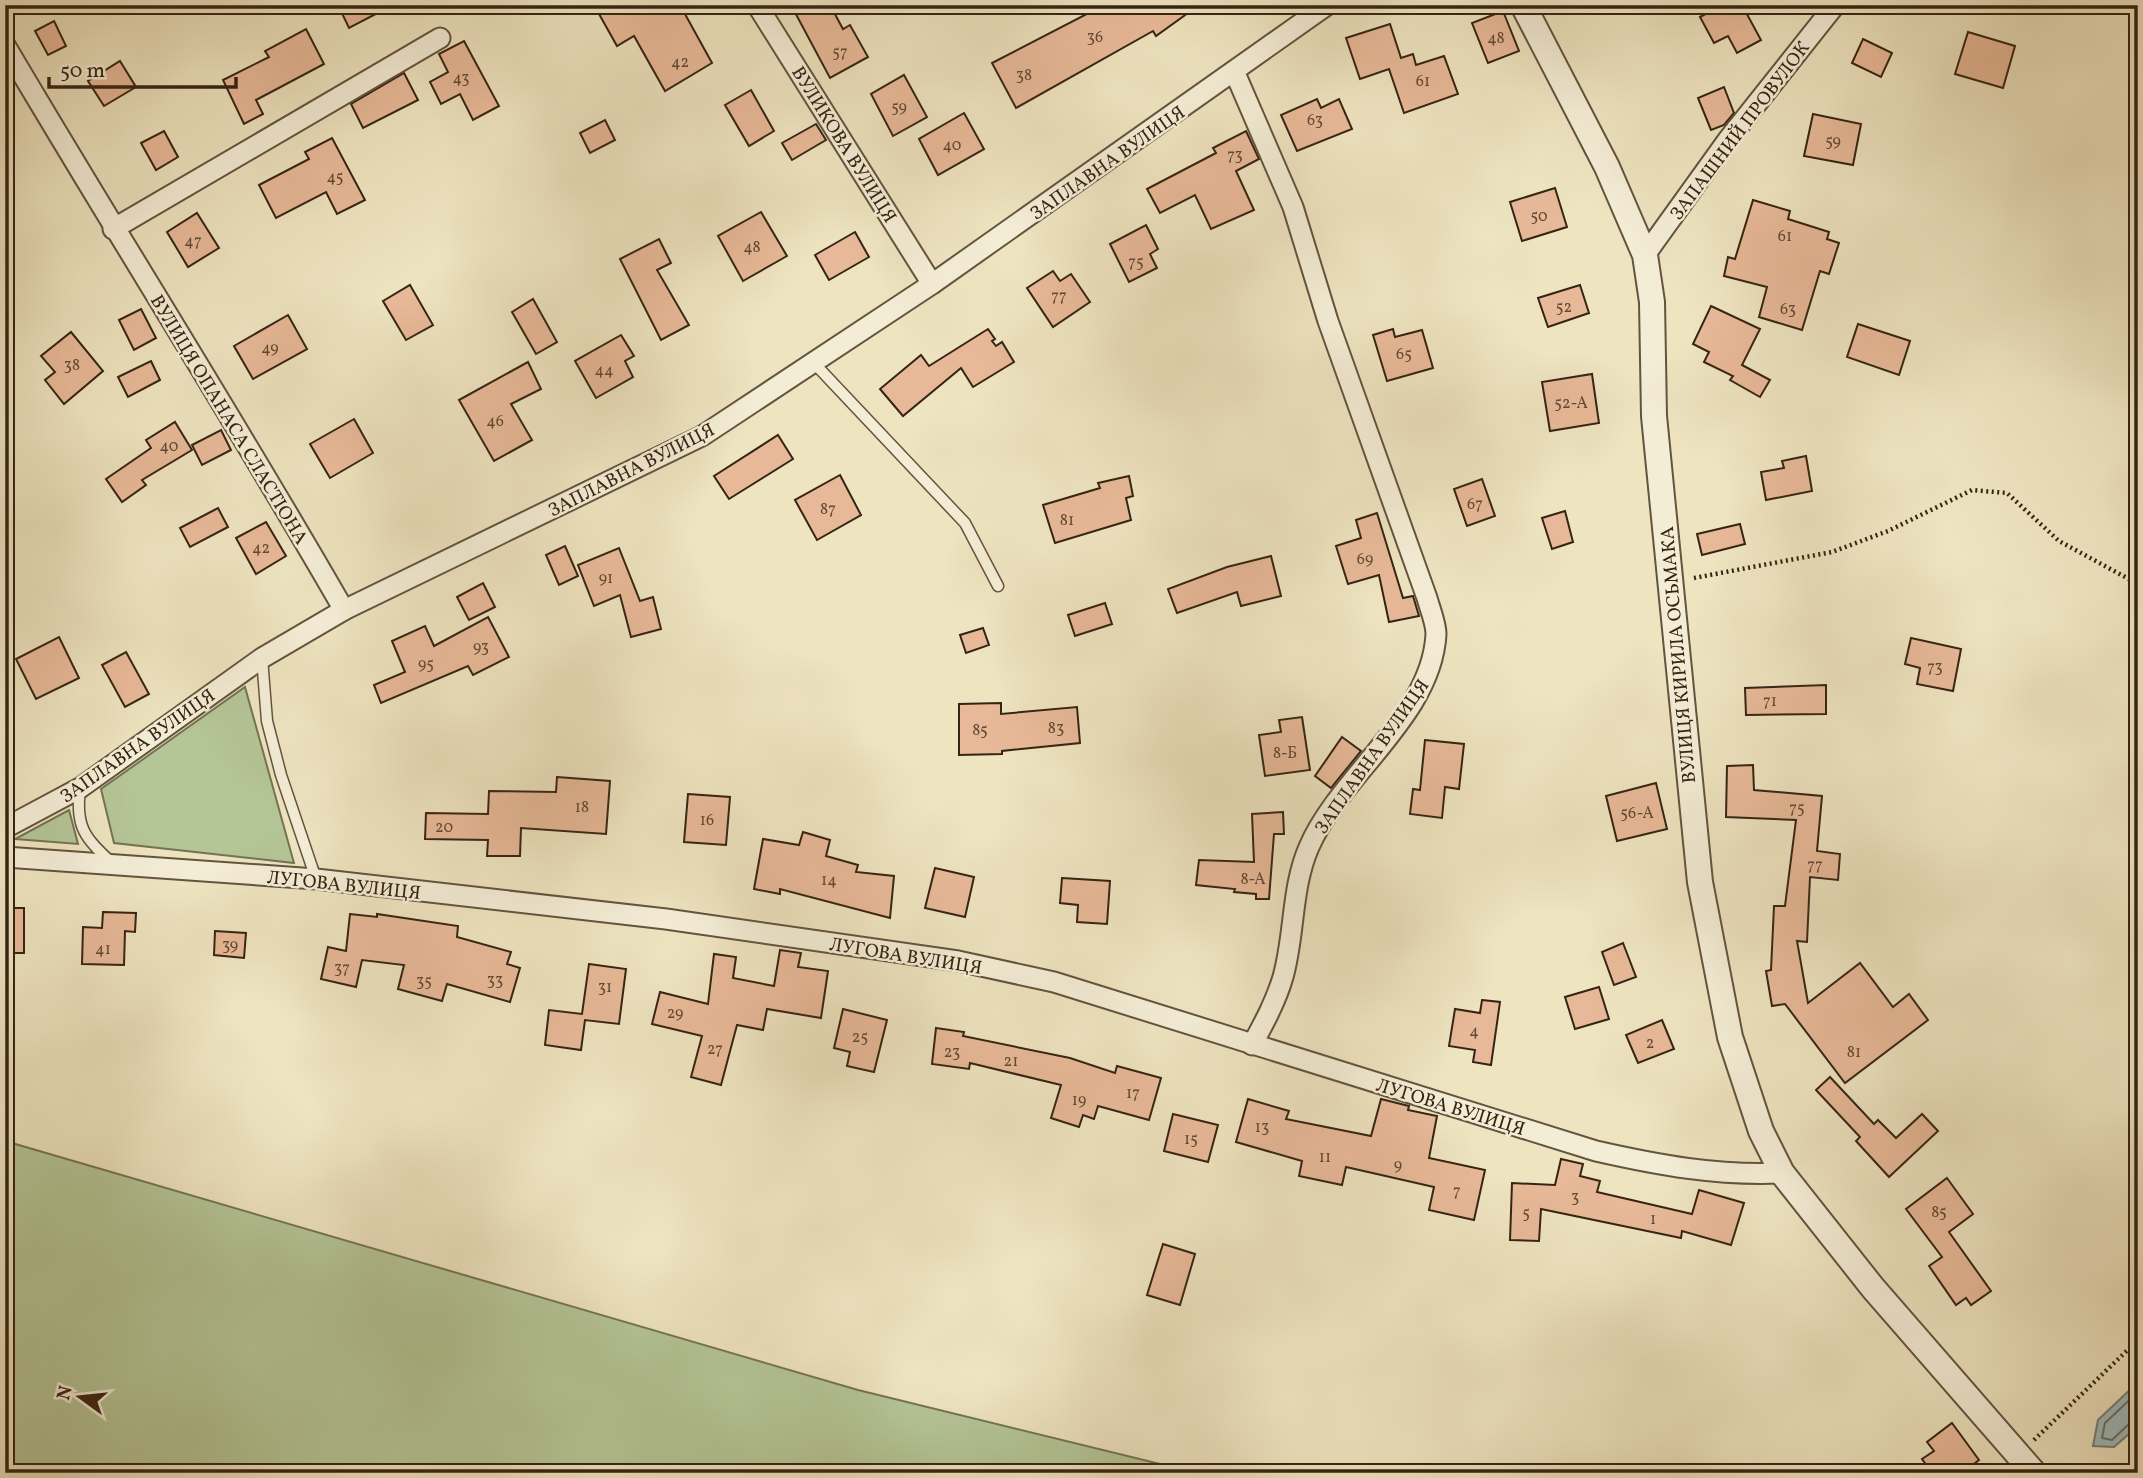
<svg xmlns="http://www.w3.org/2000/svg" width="2143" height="1478" viewBox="0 0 2143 1478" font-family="Vollkorn,serif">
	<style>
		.green { fill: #b4c596; stroke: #747454; stroke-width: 2 }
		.water { fill: #9fbcbe; stroke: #757f7a; stroke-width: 2 }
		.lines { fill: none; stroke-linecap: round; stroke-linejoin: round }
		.shore { stroke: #6a7068; stroke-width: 2 }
		.building { fill: #e8b998; stroke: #352413; stroke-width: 2 }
		.service-casing { stroke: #63543e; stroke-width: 13 }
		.minor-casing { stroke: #63543e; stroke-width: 23 }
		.tertiary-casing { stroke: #63543e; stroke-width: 28 }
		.path { stroke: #352413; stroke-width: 4.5; stroke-dasharray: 2 3.5; stroke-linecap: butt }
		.service { stroke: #f4edd6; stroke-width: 10 }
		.minor { stroke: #f4edd6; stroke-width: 19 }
		.tertiary { stroke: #f4edd6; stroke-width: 24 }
		.labels { text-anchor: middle; stroke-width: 5; stroke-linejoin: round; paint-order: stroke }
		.number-label { font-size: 16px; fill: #624934 }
		.street-label { font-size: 19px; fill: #352413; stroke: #f4edd6 }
	</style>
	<rect width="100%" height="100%" fill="#eee4c0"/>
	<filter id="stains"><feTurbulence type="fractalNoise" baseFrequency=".00286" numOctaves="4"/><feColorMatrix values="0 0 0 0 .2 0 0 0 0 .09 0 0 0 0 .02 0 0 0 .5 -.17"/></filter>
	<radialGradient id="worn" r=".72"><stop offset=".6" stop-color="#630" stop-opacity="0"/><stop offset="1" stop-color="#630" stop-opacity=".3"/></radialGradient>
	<g class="green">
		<path d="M 245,687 L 294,863 L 114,843 L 101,789 Z"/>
		<path d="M 69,810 L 78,844 L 15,839 Z"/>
		<path d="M 5,1141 L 858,1390 L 1197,1473 L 5,1473 Z"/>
	</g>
	<path class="water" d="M 2138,1382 L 2138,1426 L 2114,1447 L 2093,1446 L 2098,1420 Z"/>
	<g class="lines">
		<path class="shore" d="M 2138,1392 L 2105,1423 L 2102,1438 L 2112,1440 L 2131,1422 L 2138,1421"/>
	</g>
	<g class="building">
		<path d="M 338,5 L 393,5 L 349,28 Z"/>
		<path d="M 594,5 L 680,5 L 712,63 L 665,91 L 634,36 L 617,46 Z"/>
		<path d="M 791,5 L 830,5 L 843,29 L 850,25 L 868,57 L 830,78 Z"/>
		<path d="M 1104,5 L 1199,5 L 1156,36 L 1153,31 L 1016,108 L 992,63 Z"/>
		<path d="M 1722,5 L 1742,5 L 1761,40 L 1737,53 L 1728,36 L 1714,43 L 1700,17 Z"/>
		<path d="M 1503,11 L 1519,51 L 1488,63 L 1472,23 Z"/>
		<path d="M 54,21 L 66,46 L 48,55 L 35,31 Z"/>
		<path d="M 1390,24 L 1401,58 L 1413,54 L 1416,65 L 1444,56 L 1458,94 L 1404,113 L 1389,69 L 1360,79 L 1346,38 Z"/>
		<path d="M 306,29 L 324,64 L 256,100 L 263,114 L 244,124 L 223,80 L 269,57 L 265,51 Z"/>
		<path d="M 1968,32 L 2015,46 L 2003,88 L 1955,74 Z"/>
		<path d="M 1863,39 L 1892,53 L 1881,77 L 1852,63 Z"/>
		<path d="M 464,41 L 499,106 L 473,120 L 460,94 L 441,104 L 430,82 L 448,72 L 439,54 Z"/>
		<path d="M 120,61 L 136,87 L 104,106 L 88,81 Z"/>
		<path d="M 404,73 L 418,100 L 363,128 L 351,104 Z"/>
		<path d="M 904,75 L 927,117 L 893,136 L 871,94 Z"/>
		<path d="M 1724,87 L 1734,113 L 1724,125 L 1711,130 L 1698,98 Z"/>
		<path d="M 751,90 L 774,131 L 749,146 L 725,105 Z"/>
		<path d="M 1317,99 L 1321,108 L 1339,99 L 1352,129 L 1297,151 L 1281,115 Z"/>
		<path d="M 964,113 L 984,149 L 938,175 L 919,139 Z"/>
		<path d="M 1813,114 L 1861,124 L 1853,165 L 1804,156 Z"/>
		<path d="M 605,120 L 615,140 L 590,153 L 580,133 Z"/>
		<path d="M 816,124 L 826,140 L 792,160 L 782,143 Z"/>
		<path d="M 164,131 L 178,157 L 156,170 L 141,143 Z"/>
		<path d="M 1246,131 L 1259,159 L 1236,171 L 1254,210 L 1211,229 L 1195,195 L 1160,213 L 1147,189 L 1216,153 L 1213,148 Z"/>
		<path d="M 332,138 L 365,200 L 337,214 L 326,192 L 276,218 L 259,185 L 309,159 L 305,152 Z"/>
		<path d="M 1555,188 L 1567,227 L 1522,241 L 1510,202 Z"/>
		<path d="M 1753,200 L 1790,211 L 1788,219 L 1829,232 L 1827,239 L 1839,243 L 1829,274 L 1820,271 L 1802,330 L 1759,317 L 1767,287 L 1724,276 L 1728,257 L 1735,259 Z"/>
		<path d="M 761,212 L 787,256 L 743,281 L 718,236 Z"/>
		<path d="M 197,213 L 219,248 L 188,267 L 167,232 Z"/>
		<path d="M 1146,225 L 1158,249 L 1150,254 L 1157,268 L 1129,282 L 1110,244 Z"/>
		<path d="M 855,232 L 869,257 L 829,280 L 815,255 Z"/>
		<path d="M 659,239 L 671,263 L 657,270 L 689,325 L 661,340 L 620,259 Z"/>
		<path d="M 1053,271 L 1060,281 L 1071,274 L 1090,302 L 1053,327 L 1027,288 Z"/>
		<path d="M 410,285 L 433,325 L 406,340 L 383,301 Z"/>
		<path d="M 1580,285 L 1589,313 L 1548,327 L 1538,298 Z"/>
		<path d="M 533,299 L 557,342 L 536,354 L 512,312 Z"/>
		<path d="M 1711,306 L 1760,329 L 1742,365 L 1770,380 L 1760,397 L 1730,380 L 1733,376 L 1704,362 L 1709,352 L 1693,344 Z"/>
		<path d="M 141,309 L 156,338 L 134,350 L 119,320 Z"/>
		<path d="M 288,315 L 307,349 L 253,379 L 234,346 Z"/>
		<path d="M 1858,324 L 1910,341 L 1899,375 L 1847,357 Z"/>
		<path d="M 988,329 L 995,339 L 992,341 L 996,346 L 1002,342 L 1014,362 L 973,387 L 961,368 L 903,416 L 880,389 L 921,355 L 929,366 Z"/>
		<path d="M 1393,329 L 1395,337 L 1422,330 L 1433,368 L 1387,381 L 1373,335 Z"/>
		<path d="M 71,332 L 103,371 L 64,404 L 45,380 L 55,372 L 41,356 Z"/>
		<path d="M 621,335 L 634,356 L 625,361 L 633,377 L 596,398 L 575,361 Z"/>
		<path d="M 151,361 L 160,380 L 128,397 L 118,377 Z"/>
		<path d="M 528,362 L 541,389 L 511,404 L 532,440 L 494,461 L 459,400 Z"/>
		<path d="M 1592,374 L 1599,423 L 1550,431 L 1542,382 Z"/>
		<path d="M 354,419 L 373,453 L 330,478 L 310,444 Z"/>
		<path d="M 175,422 L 192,450 L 142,480 L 146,485 L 122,502 L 106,479 L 151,448 L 146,440 Z"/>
		<path d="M 221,430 L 231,450 L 202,465 L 192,445 Z"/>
		<path d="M 778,435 L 793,459 L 729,499 L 714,476 Z"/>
		<path d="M 1806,456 L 1812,491 L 1766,500 L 1761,472 L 1784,468 L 1782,461 Z"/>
		<path d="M 840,475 L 861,515 L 817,540 L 795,500 Z"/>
		<path d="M 1129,476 L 1133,496 L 1126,498 L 1131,520 L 1055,543 L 1043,505 L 1100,488 L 1098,483 Z"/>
		<path d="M 1482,479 L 1495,516 L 1467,526 L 1454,489 Z"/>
		<path d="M 218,508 L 228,527 L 190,547 L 180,528 Z"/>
		<path d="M 1565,511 L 1573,542 L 1552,549 L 1542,518 Z"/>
		<path d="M 1377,513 L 1403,598 L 1413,596 L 1419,616 L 1389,622 L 1379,575 L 1348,584 L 1336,546 L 1361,538 L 1356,520 Z"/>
		<path d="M 266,522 L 286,556 L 256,574 L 236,538 Z"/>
		<path d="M 1740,524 L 1745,544 L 1702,555 L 1697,534 Z"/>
		<path d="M 565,546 L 578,576 L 559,585 L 546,555 Z"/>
		<path d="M 619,548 L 640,601 L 653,597 L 661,629 L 631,637 L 620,595 L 594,606 L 578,565 Z"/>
		<path d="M 1271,556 L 1281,596 L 1241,606 L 1237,592 L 1177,613 L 1168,589 L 1227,567 Z"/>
		<path d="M 483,583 L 495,607 L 469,620 L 457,597 Z"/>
		<path d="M 1105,603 L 1112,624 L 1075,636 L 1068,615 Z"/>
		<path d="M 488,617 L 509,657 L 473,675 L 468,666 L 381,703 L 374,685 L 405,672 L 392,641 L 425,626 L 434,646 Z"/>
		<path d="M 983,628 L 989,645 L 966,653 L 960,635 Z"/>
		<path d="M 59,637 L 79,678 L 36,699 L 16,659 Z"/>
		<path d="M 1911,638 L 1961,649 L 1953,691 L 1917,684 L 1920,668 L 1905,664 Z"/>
		<path d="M 126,652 L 149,694 L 125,707 L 102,665 Z"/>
		<path d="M 1826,685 L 1826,714 L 1746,715 L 1745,688 Z"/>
		<path d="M 1001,703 L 1001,714 L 1077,707 L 1080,743 L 1002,751 L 1002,754 L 959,755 L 959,704 Z"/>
		<path d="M 1302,717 L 1310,770 L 1265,776 L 1259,735 L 1281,732 L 1279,720 Z"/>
		<path d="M 1342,737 L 1361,751 L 1331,788 L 1315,776 Z"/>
		<path d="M 1425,740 L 1464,744 L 1459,789 L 1445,787 L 1442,818 L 1410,814 L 1413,789 L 1420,790 Z"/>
		<path d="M 1753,765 L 1754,790 L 1822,796 L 1817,851 L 1840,854 L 1838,880 L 1810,877 L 1807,942 L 1797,941 L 1808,1003 L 1860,963 L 1893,1007 L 1909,994 L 1928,1020 L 1845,1083 L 1785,1004 L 1772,1006 L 1766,971 L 1771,970 L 1774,906 L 1785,906 L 1796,820 L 1726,817 L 1727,766 Z"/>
		<path d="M 557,777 L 610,781 L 606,834 L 521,828 L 520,856 L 487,856 L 488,840 L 425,839 L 426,813 L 488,814 L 489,791 L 556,792 Z"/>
		<path d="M 1656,783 L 1667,829 L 1617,841 L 1606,796 Z"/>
		<path d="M 688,794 L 730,797 L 726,845 L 684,842 Z"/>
		<path d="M 1283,812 L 1284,834 L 1274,834 L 1269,899 L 1256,899 L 1256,894 L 1234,892 L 1235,889 L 1196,885 L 1199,860 L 1254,862 L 1252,814 Z"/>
		<path d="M 803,832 L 830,840 L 826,856 L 858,865 L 856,872 L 894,876 L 890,918 L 780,889 L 780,894 L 754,889 L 763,839 L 799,845 Z"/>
		<path d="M 935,868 L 974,877 L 965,917 L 925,908 Z"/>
		<path d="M 1062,878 L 1110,881 L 1107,924 L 1077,922 L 1078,905 L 1060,903 Z"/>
		<rect x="5" y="908" width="19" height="45"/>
		<path d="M 103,912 L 136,913 L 135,932 L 125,931 L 124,965 L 82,964 L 83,927 L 102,928 Z"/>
		<path d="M 350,914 L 377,917 L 377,914 L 458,926 L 457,937 L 511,952 L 507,964 L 520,968 L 510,1002 L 447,984 L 442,1001 L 398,989 L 404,965 L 362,960 L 356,987 L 321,979 L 328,947 L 346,951 Z"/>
		<path d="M 215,931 L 246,933 L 244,958 L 214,955 Z"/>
		<path d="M 1623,943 L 1636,977 L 1614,985 L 1602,952 Z"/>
		<path d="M 780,950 L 801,953 L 798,967 L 828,971 L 821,1018 L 767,1009 L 763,1030 L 737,1025 L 721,1085 L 691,1077 L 702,1036 L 652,1024 L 660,992 L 708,1004 L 714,954 L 736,957 L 733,978 L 774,986 Z"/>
		<path d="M 589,964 L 626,969 L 619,1024 L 585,1020 L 581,1050 L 545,1045 L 549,1010 L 582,1014 Z"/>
		<path d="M 1599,987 L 1609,1019 L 1575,1029 L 1565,997 Z"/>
		<path d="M 1482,1000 L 1500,1002 L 1491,1065 L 1473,1062 L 1475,1050 L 1449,1046 L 1455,1009 L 1480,1013 Z"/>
		<path d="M 843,1009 L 887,1020 L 874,1072 L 847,1066 L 850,1052 L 834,1048 Z"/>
		<path d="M 1662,1020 L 1674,1049 L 1638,1063 L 1626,1035 Z"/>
		<path d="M 936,1028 L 964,1032 L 963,1036 L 1070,1058 L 1115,1073 L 1117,1066 L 1161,1078 L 1149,1120 L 1098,1106 L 1094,1119 L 1083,1115 L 1079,1127 L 1051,1118 L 1061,1085 L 970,1063 L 969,1069 L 932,1064 Z"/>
		<path d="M 1830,1077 L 1874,1124 L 1878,1120 L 1896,1138 L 1922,1114 L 1938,1131 L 1889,1177 L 1856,1141 L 1860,1137 L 1816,1090 Z"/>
		<path d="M 1248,1099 L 1289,1111 L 1286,1119 L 1371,1136 L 1381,1099 L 1409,1106 L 1408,1110 L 1437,1116 L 1429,1158 L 1485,1170 L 1474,1220 L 1429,1210 L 1434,1187 L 1346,1167 L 1342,1185 L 1299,1176 L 1302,1161 L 1236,1142 Z"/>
		<path d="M 1173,1114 L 1218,1125 L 1208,1162 L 1164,1151 Z"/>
		<path d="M 1561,1159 L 1583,1164 L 1580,1176 L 1600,1181 L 1597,1192 L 1692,1214 L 1699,1190 L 1744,1203 L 1731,1245 L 1682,1231 L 1681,1238 L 1541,1209 L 1539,1241 L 1510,1240 L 1512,1183 L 1555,1185 Z"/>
		<path d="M 1947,1178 L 1973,1214 L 1949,1232 L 1991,1291 L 1971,1305 L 1966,1298 L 1956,1305 L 1929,1266 L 1942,1257 L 1906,1209 Z"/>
		<path d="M 1163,1244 L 1195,1254 L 1180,1305 L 1147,1295 Z"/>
		<path d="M 1952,1423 L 1979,1460 L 1962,1473 L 1932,1473 L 1922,1459 L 1934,1451 L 1927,1442 Z"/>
	</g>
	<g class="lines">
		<defs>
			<g id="service">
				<path d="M 813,362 L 965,523 L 998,586"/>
				<path d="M 262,658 L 267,721 L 281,775 L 316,879"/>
				<path d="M 80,789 C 75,827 85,838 112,863"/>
			</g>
			<g id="minor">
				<path d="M 757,5 L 932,284"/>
				<path d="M 5,45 C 117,235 235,420 344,610"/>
				<path d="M 1235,73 L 1293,207 L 1328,321 L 1427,598 C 1430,609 1436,623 1436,634 C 1432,716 1340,775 1309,847 C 1291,888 1295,935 1283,977 C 1276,1001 1264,1023 1252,1045"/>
				<path d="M 113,229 L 440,38"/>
				<path d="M 1645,255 L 1727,141 L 1835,5"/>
				<path d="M 5,828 L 80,788 L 262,658 L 344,610 L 702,436 L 932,284 L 1327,5"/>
				<path d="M 5,857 L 316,879 L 666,919 L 958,961 L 1054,982 L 1596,1151 C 1658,1165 1717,1176 1782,1173"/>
			</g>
			<path id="tertiary" d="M 1523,5 L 1607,167 L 1645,255 L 1652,302 L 1654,416 L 1700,882 L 1730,1037 L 1761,1131 L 1782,1173 L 1873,1288 L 2034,1473"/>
		</defs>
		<use href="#service" class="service-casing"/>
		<use href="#minor" class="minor-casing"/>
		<use href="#tertiary" class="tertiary-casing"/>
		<g class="path">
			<path d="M 1694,578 L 1832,552 L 1888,531 L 1972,490 L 2007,493 L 2059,541 L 2138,584"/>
			<path d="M 2034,1440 L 2138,1340"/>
		</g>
		<use href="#service" class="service"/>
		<use href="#minor" class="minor"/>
		<use href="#tertiary" class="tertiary"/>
	</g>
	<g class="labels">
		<g class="number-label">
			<text x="1095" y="42">36</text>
			<text x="1496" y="43">48</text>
			<text x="840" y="57">57</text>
			<text x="680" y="67">42</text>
			<text x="1024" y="80">38</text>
			<text x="461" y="83">43</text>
			<text x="1423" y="86">61</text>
			<text x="899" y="112">59</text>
			<text x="1315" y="125">63</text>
			<text x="1833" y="146">59</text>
			<text x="952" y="150">40</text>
			<text x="1235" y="160">73</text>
			<text x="335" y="182">45</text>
			<text x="1539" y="221">50</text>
			<text x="1785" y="241">61</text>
			<text x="193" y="246">47</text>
			<text x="752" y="252">48</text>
			<text x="1136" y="267">75</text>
			<text x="1059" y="301">77</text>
			<text x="1564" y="312">52</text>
			<text x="1788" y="314">63</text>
			<text x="270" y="353">49</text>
			<text x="1404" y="359">65</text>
			<text x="72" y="370">38</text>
			<text x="604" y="375">44</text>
			<text x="1571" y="408">52-А</text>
			<text x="495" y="426">46</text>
			<text x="169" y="451">40</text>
			<text x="1475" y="509">67</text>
			<text x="828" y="514">87</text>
			<text x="1067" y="525">81</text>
			<text x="261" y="553">42</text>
			<text x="1365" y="564">69</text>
			<text x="606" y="583">91</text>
			<text x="481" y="652">93</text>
			<text x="426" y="669">95</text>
			<text x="1935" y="672">73</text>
			<text x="1770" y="706">71</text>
			<text x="1056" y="733">83</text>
			<text x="980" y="735">85</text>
			<text x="1285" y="758">8-Б</text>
			<text x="582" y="812">18</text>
			<text x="1797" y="813">75</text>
			<text x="1637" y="818">56-А</text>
			<text x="707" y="825">16</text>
			<text x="444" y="832">20</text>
			<text x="1815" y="870">77</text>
			<text x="1253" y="884">8-А</text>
			<text x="829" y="885">14</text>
			<text x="230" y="950">39</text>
			<text x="103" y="954">41</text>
			<text x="342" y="973">37</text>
			<text x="495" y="985">33</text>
			<text x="424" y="986">35</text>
			<text x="605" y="992">31</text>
			<text x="675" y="1018">29</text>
			<text x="1474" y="1036">4</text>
			<text x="860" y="1042">25</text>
			<text x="1650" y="1048">2</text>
			<text x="715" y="1054">27</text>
			<text x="952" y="1057">23</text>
			<text x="1854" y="1057">81</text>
			<text x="1011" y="1066">21</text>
			<text x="1133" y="1098">17</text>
			<text x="1079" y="1105">19</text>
			<text x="1262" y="1132">13</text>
			<text x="1191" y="1144">15</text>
			<text x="1325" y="1162">11</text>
			<text x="1398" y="1170">9</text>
			<text x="1457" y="1196">7</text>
			<text x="1575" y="1202">3</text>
			<text x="1939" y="1217">85</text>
			<text x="1526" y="1218">5</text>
			<text x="1653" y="1224">1</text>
		</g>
		<g class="street-label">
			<text transform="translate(1739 130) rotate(-53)" y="7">ЗАПАШНИЙ ПРОВУЛОК</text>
			<text transform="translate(845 144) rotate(58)" y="7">ВУЛИКОВА ВУЛИЦЯ</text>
			<text transform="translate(1107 162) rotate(-35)" y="7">ЗАПЛАВНА ВУЛИЦЯ</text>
			<text transform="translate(230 419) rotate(59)" y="7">ВУЛИЦЯ ОПАНАСА СЛАСТІОНА</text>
			<text transform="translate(631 469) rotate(-27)" y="7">ЗАПЛАВНА ВУЛИЦЯ</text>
			<text transform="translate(1677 655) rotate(-95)" y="7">ВУЛИЦЯ КИРИЛА ОСЬМАКА</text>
			<text transform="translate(137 745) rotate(-35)" y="7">ЗАПЛАВНА ВУЛИЦЯ</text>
			<text transform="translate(1371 756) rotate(-55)" y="7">ЗАПЛАВНА ВУЛИЦЯ</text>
			<text transform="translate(344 884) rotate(6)" y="7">ЛУГОВА ВУЛИЦЯ</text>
			<text transform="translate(906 955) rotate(9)" y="7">ЛУГОВА ВУЛИЦЯ</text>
			<text transform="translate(1451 1106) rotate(17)" y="7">ЛУГОВА ВУЛИЦЯ</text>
		</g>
	</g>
	<rect width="2143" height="1478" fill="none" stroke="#eee4c0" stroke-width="28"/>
	<rect x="7" y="7" width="2129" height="1464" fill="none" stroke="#352413" stroke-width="3.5"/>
	<rect x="14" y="14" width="2115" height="1450" fill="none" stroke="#352413" stroke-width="2"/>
	<g transform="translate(80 1397) rotate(285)" stroke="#f4edd6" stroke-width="5" paint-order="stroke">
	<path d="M0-5L12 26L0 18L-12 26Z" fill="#352413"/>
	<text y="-10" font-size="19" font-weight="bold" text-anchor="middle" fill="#352413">N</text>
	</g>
	<path d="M49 77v10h187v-10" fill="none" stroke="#352413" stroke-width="3.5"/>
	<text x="60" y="77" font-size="21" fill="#352413" stroke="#f4edd6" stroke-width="5" paint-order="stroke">50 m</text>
	<rect width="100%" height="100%" filter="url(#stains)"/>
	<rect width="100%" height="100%" fill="url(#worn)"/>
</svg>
